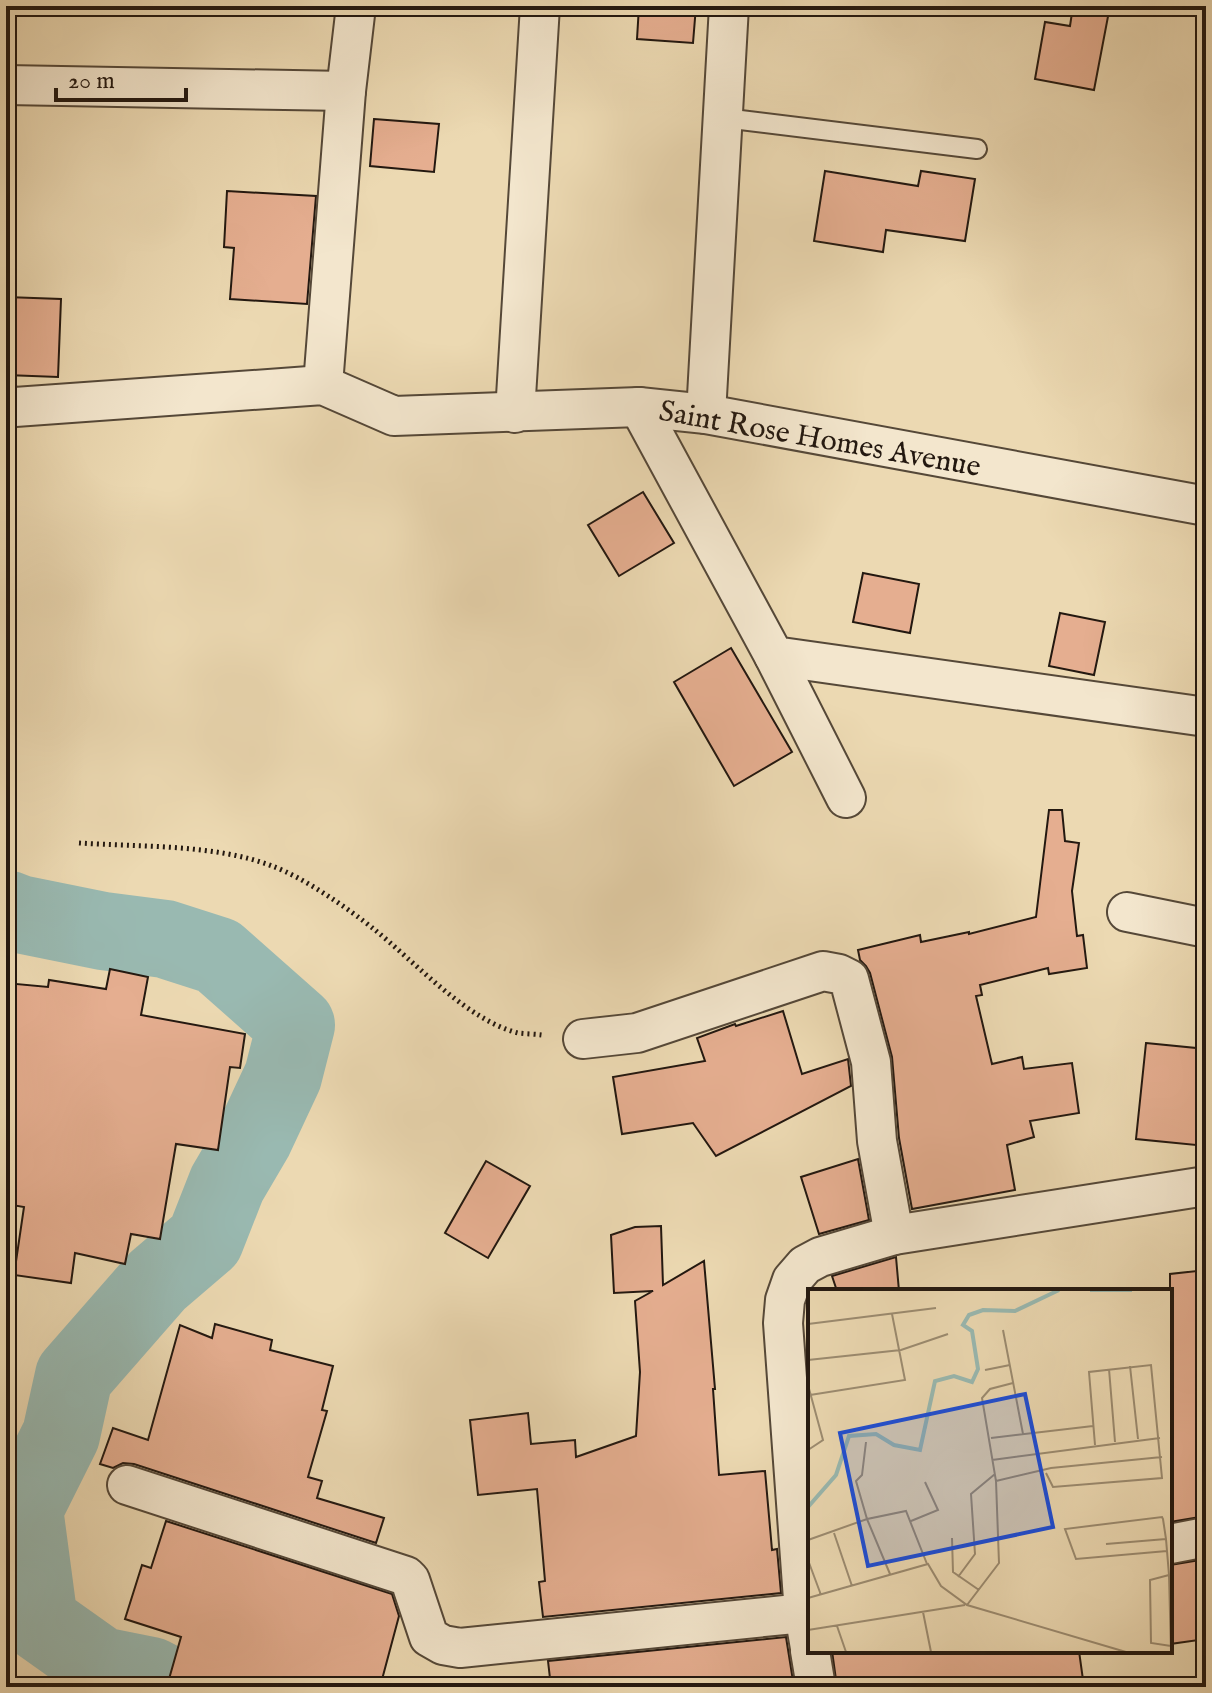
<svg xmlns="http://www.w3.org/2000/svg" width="1212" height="1693" viewBox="0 0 1212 1693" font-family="'IM FELL English',serif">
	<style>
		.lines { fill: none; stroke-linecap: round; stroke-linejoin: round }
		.river { stroke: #99b9b1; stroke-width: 78 }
		.building { fill: #e5ae90; stroke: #231810; stroke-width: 2 }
		.service-casing { stroke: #554838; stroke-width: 22 }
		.minor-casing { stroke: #554838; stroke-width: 42 }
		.path { stroke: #231810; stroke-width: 5; stroke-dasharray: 2 4; stroke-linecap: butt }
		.service { stroke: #f3e6cd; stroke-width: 18 }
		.minor { stroke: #f3e6cd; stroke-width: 38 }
		.labels { text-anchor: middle; stroke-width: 7; stroke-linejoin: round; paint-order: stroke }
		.street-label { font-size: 30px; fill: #231810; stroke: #f3e6cd }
		.inset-river { fill: none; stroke: #99b9b1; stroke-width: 4 }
		.inset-road { fill: none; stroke: #9c8c71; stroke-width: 2 }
		.view { fill: #1d4ed8; fill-opacity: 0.15; stroke: #1d4ed8; stroke-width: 4 }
		.inset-edge { fill: none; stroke: #231810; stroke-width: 4 }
	</style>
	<rect width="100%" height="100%" fill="#ecd9b2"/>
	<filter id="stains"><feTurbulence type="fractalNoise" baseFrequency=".0025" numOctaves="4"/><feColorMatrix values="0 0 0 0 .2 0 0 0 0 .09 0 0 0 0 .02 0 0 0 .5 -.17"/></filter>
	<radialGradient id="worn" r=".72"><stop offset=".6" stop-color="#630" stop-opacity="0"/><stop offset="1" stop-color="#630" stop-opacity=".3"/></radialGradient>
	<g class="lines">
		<path class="river" d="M 6,909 L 19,914 L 103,931 L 165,939 L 218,956 L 296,1025 L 283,1076 L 254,1138 L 227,1184 L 205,1240 L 157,1281 L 74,1376 L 61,1435 L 24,1509 L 39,1622 L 101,1666 L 151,1676 L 172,1687"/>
	</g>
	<g class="building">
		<path d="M 639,6 L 696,6 L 693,43 L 637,39 Z"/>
		<path d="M 1073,6 L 1110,6 L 1094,90 L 1035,79 L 1045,22 L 1070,26 Z"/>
		<path d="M 374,119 L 439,124 L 434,172 L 370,166 Z"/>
		<path d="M 825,171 L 918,186 L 921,171 L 975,179 L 965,241 L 886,230 L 883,252 L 814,241 Z"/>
		<path d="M 227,191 L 316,196 L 307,304 L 230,299 L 234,248 L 224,247 Z"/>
		<path d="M 6,297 L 61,299 L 58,377 L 6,375 Z"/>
		<path d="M 643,492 L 674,543 L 619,576 L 588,525 Z"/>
		<path d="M 863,573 L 919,584 L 910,633 L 853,622 Z"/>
		<path d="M 1060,613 L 1105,622 L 1094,675 L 1049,666 Z"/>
		<path d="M 731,648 L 792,752 L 734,786 L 674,682 Z"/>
		<path d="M 1049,810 L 1062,810 L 1065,841 L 1079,843 L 1072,891 L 1077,936 L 1083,935 L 1087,968 L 1049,974 L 1048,968 L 980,985 L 982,995 L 976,996 L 992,1064 L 1022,1057 L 1024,1069 L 1072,1063 L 1079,1113 L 1030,1121 L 1034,1137 L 1007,1145 L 1015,1190 L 912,1209 L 899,1138 L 892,1057 L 870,973 L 866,966 L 860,960 L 858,950 L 920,935 L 921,942 L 969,932 L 969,934 L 1036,917 Z"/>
		<path d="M 110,969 L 148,977 L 141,1015 L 245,1034 L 240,1068 L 230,1067 L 218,1150 L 176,1144 L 160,1239 L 131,1234 L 125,1264 L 75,1253 L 71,1283 L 14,1275 L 24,1207 L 6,1204 L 6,983 L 48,987 L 49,980 L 106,989 Z"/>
		<path d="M 783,1011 L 802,1074 L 848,1059 L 851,1086 L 716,1156 L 693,1123 L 622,1134 L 613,1077 L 705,1061 L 697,1038 L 735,1024 L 736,1026 Z"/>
		<path d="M 1146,1043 L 1206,1049 L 1206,1146 L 1136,1139 Z"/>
		<path d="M 858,1159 L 869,1220 L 819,1234 L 801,1177 Z"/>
		<path d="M 486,1161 L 530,1186 L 488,1258 L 445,1233 Z"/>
		<path d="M 661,1226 L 663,1285 L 704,1261 L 715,1389 L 713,1389 L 719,1475 L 765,1471 L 772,1550 L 777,1549 L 781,1593 L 543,1617 L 539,1582 L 545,1581 L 537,1489 L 478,1495 L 470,1420 L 528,1413 L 531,1444 L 575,1440 L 576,1457 L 636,1436 L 640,1372 L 635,1301 L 653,1291 L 614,1293 L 611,1235 L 635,1227 Z"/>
		<path d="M 896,1257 L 899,1291 L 837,1291 L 832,1276 Z"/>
		<path d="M 1206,1270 L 1206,1516 L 1170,1522 L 1170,1274 Z"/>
		<path d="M 215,1324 L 272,1340 L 270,1350 L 333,1366 L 322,1410 L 327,1411 L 308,1477 L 322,1481 L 317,1498 L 384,1518 L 376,1543 L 134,1464 L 123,1463 L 113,1468 L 100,1464 L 113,1428 L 148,1440 L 180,1325 L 212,1338 Z"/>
		<path d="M 166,1521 L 392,1594 L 399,1616 L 380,1687 L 193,1687 L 169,1679 L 181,1637 L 125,1619 L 142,1565 L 151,1568 Z"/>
		<path d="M 1206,1559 L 1206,1639 L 1170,1644 L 1170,1565 Z"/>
		<path d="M 786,1637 L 794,1687 L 551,1687 L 548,1661 Z"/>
		<path d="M 832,1651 L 1079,1651 L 1084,1687 L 837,1687 Z"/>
	</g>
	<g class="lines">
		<defs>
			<path id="service" d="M 724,118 L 977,149"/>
			<g id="minor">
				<path d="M 6,85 L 346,91"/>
				<path d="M 323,385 L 346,91 L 356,6"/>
				<path d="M 6,404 L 15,407 L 323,385 L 394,416 L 639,407 L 706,414 L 1206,506"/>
				<path d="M 639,407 L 774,656 L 1206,717"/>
				<path d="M 515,413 L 540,6"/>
				<path d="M 706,414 L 729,6"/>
				<path d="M 774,656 L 846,798"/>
				<path d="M 1127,912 L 1206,928"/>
				<path d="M 583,1039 L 637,1033 L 823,971 L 839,974 L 849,979 L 871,1062 L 877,1141 L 894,1235"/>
				<path d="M 127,1485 L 406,1576 L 410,1580 L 429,1637 L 443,1645 L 460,1648 L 804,1613 L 783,1323 L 785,1300 L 792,1280 L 805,1265 L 820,1257 L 894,1235 L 1206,1186"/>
				<path d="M 1170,1544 L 1206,1537"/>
				<path d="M 810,1612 L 804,1613 L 810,1648"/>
				<path d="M 810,1651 L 816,1687"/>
			</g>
		</defs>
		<use href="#service" class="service-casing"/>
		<use href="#minor" class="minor-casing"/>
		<path class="path" d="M 79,843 C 140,847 215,844 272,866 C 303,877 349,909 375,930 C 416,963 467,1020 518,1033 C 526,1034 535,1034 542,1035"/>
		<use href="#service" class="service"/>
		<use href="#minor" class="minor"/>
	</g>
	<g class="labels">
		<g class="street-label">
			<text transform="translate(820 438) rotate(10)" y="10">Saint Rose Homes Avenue</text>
		</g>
	</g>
	<g transform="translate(808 1289)">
		<rect width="364" height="364" fill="#ecd9b2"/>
		<path class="inset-river" d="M 282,1 L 324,1M 0,218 L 28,186 L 41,147 L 68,145 L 86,156 L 112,161 L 127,92 L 146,87 L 164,93 L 170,80 L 164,42 L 155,36 L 161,26 L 175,21 L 207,22 L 251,1"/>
		<path class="inset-road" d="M 0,35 L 128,19M 195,41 L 215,145M 0,71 L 93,61 L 140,45M 322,77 L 330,150M 301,80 L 307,153M 177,81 L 202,76M 0,96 L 15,151 L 0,161M 2,106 L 97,91 L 84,25M 183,149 L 285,137M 58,153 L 54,186 L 48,192 L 59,230 L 98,222 L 119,275M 184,171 L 352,149M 238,184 L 245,198 L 354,189 L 343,76 L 281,83 L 287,156M 188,192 L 243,179 L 354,168M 103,232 L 130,221 L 117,193M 26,244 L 44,297M 144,249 L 145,283 L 171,301M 0,251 L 59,230 L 82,285M 298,255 L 358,250M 359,262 L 268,270 L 257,240 L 354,228 L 355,230 L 358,250 L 361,286 L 363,363M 0,271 L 13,306M 361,286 L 342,291 L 343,354 L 363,357M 150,288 L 167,265 L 163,205 L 187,185M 0,309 L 120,275 L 133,297 L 159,316 L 318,363M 159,316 L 191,274 L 188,192 L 174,109 L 182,100 L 205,94M 115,323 L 123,363M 29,337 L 38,363M 0,341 L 157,316"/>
		<path class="view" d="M 217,105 L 245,238 L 60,277 L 32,144 Z"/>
		<rect width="364" height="364" class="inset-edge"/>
	</g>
	<rect width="1212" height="1693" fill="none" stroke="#ecd9b2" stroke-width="32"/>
	<rect x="8" y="8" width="1196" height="1677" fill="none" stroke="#231810" stroke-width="4"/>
	<rect x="16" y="16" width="1180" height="1661" fill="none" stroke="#231810" stroke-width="2"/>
	<path d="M56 88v12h130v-12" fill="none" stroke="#231810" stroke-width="4"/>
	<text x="68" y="88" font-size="24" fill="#231810" stroke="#f3e6cd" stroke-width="6" paint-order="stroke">20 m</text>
	<rect width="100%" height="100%" filter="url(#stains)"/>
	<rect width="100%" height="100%" fill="url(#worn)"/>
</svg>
